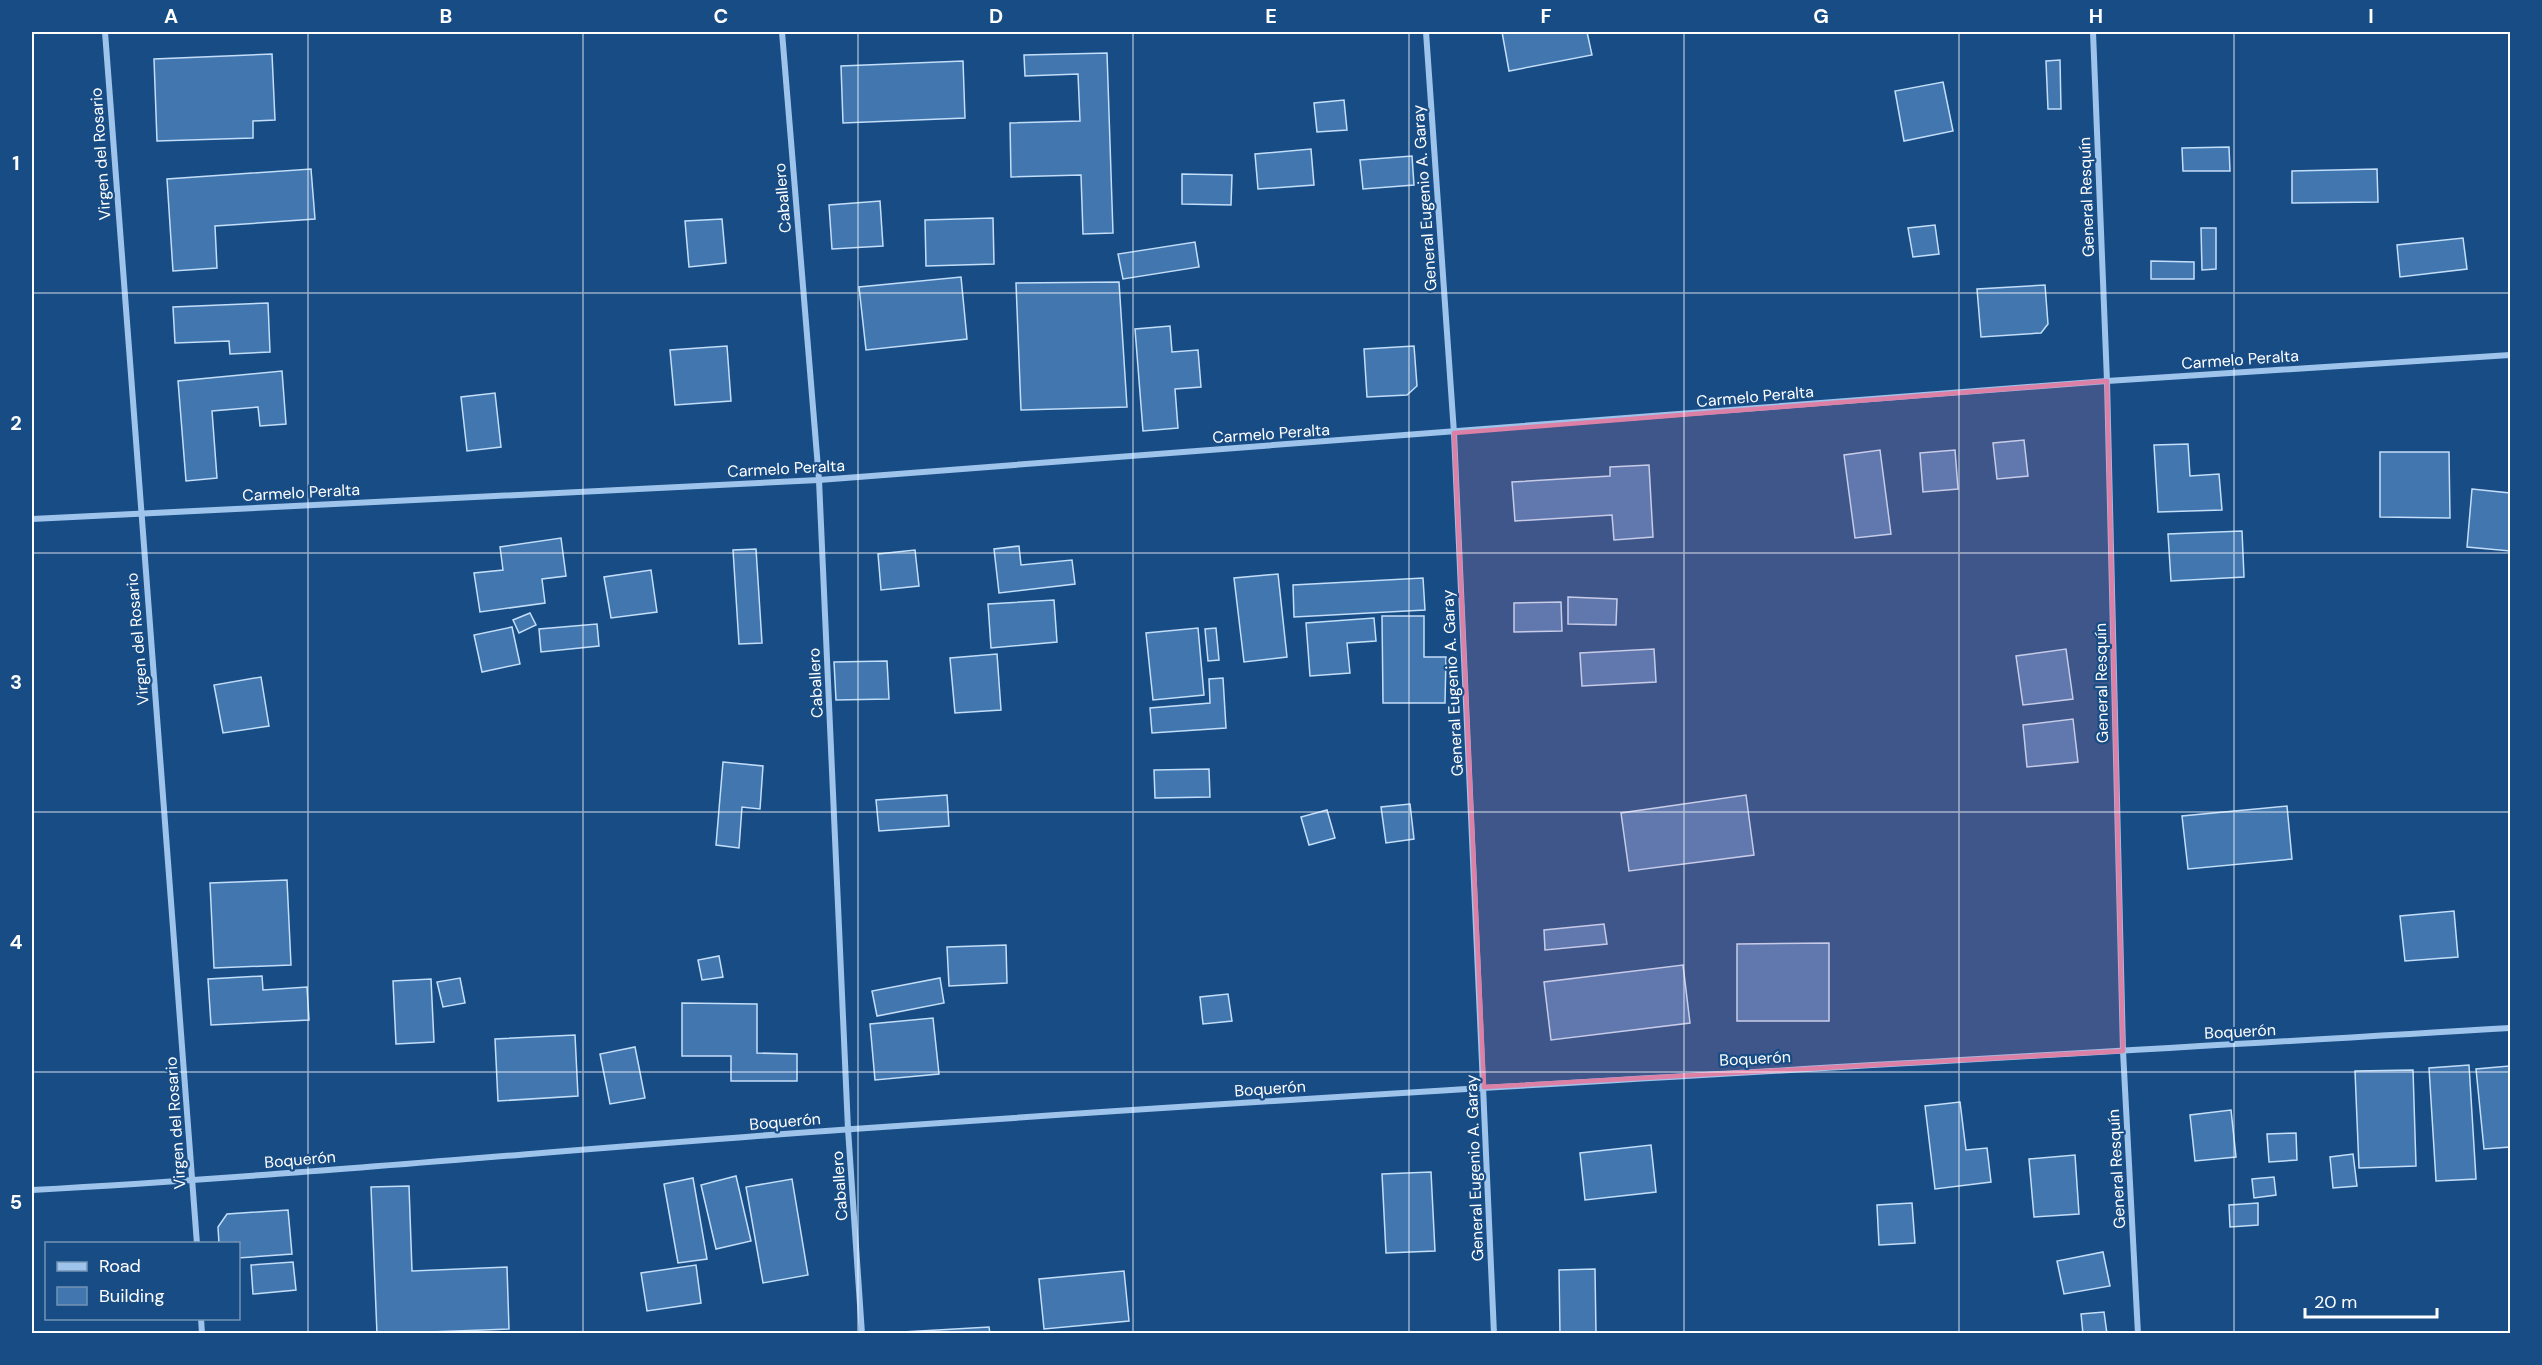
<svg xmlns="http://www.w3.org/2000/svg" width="2542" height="1365" viewBox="0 0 2542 1365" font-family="'DM Sans',sans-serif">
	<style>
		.building { fill: #4176af; stroke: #c3def9; stroke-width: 1.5 }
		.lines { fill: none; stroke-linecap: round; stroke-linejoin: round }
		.street { stroke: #9ec4ec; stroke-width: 6 }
		.marked { fill: #dd80a5; fill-opacity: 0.2; stroke: #dd80a5; stroke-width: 4.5; stroke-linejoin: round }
		.grid { fill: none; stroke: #fff; stroke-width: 1.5; stroke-opacity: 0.55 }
		.labels { text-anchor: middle; stroke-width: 4.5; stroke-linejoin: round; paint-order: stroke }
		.street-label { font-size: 16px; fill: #fff; stroke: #184c85 }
		.neatline { fill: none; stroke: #fff; stroke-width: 2 }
		.grid-label { font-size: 20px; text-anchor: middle; font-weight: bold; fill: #fff }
	</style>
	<rect width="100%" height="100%" fill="#184c85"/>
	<g class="building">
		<path d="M 1502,32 L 1587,32 L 1592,55 L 1509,71 Z"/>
		<path d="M 1107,53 L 1113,233 L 1083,234 L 1081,175 L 1011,177 L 1010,123 L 1080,121 L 1078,74 L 1025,76 L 1024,55 Z"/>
		<path d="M 272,54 L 275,120 L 253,121 L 253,138 L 157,141 L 154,59 Z"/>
		<path d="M 2060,60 L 2061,109 L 2048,109 L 2046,61 Z"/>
		<path d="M 963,61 L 965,118 L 843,123 L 841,66 Z"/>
		<path d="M 1943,82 L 1953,131 L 1904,141 L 1895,91 Z"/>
		<path d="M 1344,100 L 1347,130 L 1317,132 L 1314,103 Z"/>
		<path d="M 2229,147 L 2230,171 L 2183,171 L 2182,148 Z"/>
		<path d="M 1311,149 L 1314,185 L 1258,189 L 1255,154 Z"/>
		<path d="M 1412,156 L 1414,185 L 1363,189 L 1360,160 Z"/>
		<path d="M 311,169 L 315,219 L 215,226 L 217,268 L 173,271 L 167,179 Z"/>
		<path d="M 2377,169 L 2378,202 L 2292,203 L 2292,171 Z"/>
		<path d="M 1182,174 L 1232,175 L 1231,205 L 1182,204 Z"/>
		<path d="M 880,201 L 883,246 L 832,249 L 829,205 Z"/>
		<path d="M 993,218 L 994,264 L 926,266 L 925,220 Z"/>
		<path d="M 722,219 L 726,263 L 689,267 L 685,221 Z"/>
		<path d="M 1935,225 L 1939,254 L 1913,257 L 1908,228 Z"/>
		<path d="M 2201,228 L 2216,228 L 2216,269 L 2202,270 Z"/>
		<path d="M 2463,238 L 2467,269 L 2400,277 L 2397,245 Z"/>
		<path d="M 1195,242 L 1199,267 L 1123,279 L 1118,254 Z"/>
		<path d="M 2151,261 L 2194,262 L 2194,279 L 2151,279 Z"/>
		<path d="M 961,277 L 967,339 L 866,350 L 859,287 Z"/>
		<path d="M 1119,282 L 1127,407 L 1021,410 L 1016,283 Z"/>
		<path d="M 2045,285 L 2048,324 L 2041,333 L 1981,337 L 1977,289 Z"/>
		<path d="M 268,303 L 270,352 L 230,354 L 229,341 L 175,343 L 173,307 Z"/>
		<path d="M 1170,326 L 1172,352 L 1198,350 L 1201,387 L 1175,389 L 1178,428 L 1143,431 L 1135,329 Z"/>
		<path d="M 727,346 L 731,401 L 675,405 L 670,350 Z"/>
		<path d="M 1414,346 L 1417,386 L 1407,395 L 1367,397 L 1364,349 Z"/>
		<path d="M 282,371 L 286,424 L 260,426 L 258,407 L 212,411 L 217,478 L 186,481 L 178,381 Z"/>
		<path d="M 495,393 L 501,447 L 467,451 L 461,397 Z"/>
		<path d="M 2024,440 L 2028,476 L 1997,479 L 1993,443 Z"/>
		<path d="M 2188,444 L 2190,476 L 2219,474 L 2222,510 L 2158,512 L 2154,445 Z"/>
		<path d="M 1880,450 L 1891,534 L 1855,538 L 1844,455 Z"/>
		<path d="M 1955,450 L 1958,489 L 1923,492 L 1920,453 Z"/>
		<path d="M 2380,452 L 2449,452 L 2450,518 L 2380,517 Z"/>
		<path d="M 1649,465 L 1653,537 L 1614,540 L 1612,515 L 1515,521 L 1512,482 L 1610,476 L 1610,467 Z"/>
		<path d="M 2472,489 L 2510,493 L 2510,551 L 2467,547 Z"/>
		<path d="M 2242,531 L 2244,577 L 2171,581 L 2168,534 Z"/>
		<path d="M 561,538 L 566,576 L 542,579 L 545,603 L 480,612 L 474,573 L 503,570 L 500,547 Z"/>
		<path d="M 1019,546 L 1021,565 L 1072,560 L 1075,584 L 999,593 L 994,549 Z"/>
		<path d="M 756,549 L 762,643 L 739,644 L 733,550 Z"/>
		<path d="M 915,550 L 919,586 L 881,590 L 878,554 Z"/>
		<path d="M 651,570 L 657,612 L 611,618 L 604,577 Z"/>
		<path d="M 1278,574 L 1287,657 L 1244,662 L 1234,578 Z"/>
		<path d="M 1423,578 L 1425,610 L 1294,617 L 1293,585 Z"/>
		<path d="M 1568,597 L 1617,599 L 1616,625 L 1568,624 Z"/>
		<path d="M 1054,600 L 1057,642 L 991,648 L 988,604 Z"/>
		<path d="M 1561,602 L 1562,631 L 1514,632 L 1514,603 Z"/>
		<path d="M 530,613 L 536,625 L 519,633 L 513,620 Z"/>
		<path d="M 1382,616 L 1424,616 L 1424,657 L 1446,657 L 1445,703 L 1383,703 Z"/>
		<path d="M 1374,618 L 1376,641 L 1347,643 L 1350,673 L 1310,676 L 1306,623 Z"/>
		<path d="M 597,624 L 599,646 L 541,652 L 539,629 Z"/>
		<path d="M 512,627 L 520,664 L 482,672 L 474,635 Z"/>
		<path d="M 1198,628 L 1204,695 L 1153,700 L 1146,633 Z"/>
		<path d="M 1216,628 L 1219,660 L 1208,661 L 1205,629 Z"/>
		<path d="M 1654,649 L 1656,682 L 1582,686 L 1580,653 Z"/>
		<path d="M 2066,649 L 2073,699 L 2023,705 L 2016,656 Z"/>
		<path d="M 997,654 L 1001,710 L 955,713 L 950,658 Z"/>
		<path d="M 887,661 L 889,699 L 836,700 L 834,662 Z"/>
		<path d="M 261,677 L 269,726 L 223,733 L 214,685 Z"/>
		<path d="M 1223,678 L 1226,728 L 1152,733 L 1150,708 L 1210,703 L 1209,679 Z"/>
		<path d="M 2073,719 L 2078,762 L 2027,767 L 2023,725 Z"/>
		<path d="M 723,762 L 763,766 L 760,809 L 742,807 L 739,848 L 716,845 Z"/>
		<path d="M 1209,769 L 1210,797 L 1155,798 L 1154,770 Z"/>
		<path d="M 947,795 L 949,826 L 879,831 L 876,800 Z"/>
		<path d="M 1746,795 L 1754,855 L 1629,871 L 1621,813 Z"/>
		<path d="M 1410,804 L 1414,839 L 1386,843 L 1381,807 Z"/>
		<path d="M 2287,806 L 2292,859 L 2188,869 L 2182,816 Z"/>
		<path d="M 1327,810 L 1335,838 L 1309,845 L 1301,817 Z"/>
		<path d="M 287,880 L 291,965 L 214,968 L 210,883 Z"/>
		<path d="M 2454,911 L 2458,957 L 2405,961 L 2400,916 Z"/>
		<path d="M 1604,924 L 1607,944 L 1545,950 L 1544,930 Z"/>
		<path d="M 1829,943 L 1829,1021 L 1737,1021 L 1737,944 Z"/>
		<path d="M 1006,945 L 1007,983 L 949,986 L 947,947 Z"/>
		<path d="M 719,956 L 723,977 L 702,980 L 698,960 Z"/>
		<path d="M 1683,965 L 1690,1023 L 1551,1040 L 1544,982 Z"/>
		<path d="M 262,976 L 263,990 L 307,987 L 309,1020 L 211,1025 L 208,979 Z"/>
		<path d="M 460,978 L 465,1003 L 443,1007 L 437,982 Z"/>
		<path d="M 940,978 L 944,1003 L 877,1016 L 872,991 Z"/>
		<path d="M 431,979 L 434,1042 L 396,1044 L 393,981 Z"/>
		<path d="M 1228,994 L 1232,1021 L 1203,1024 L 1200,997 Z"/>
		<path d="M 682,1003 L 757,1004 L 757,1053 L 797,1054 L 797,1081 L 731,1081 L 731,1056 L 682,1056 Z"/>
		<path d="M 933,1018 L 939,1074 L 875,1080 L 870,1024 Z"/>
		<path d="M 575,1035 L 578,1096 L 498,1101 L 495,1039 Z"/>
		<path d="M 635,1047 L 645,1098 L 610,1104 L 600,1054 Z"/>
		<path d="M 2469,1065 L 2476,1179 L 2436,1181 L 2429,1068 Z"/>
		<path d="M 2509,1066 L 2510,1147 L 2484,1149 L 2476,1069 Z"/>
		<path d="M 2413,1070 L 2416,1166 L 2359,1168 L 2355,1071 Z"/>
		<path d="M 1960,1102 L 1966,1150 L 1987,1148 L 1991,1182 L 1935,1189 L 1925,1106 Z"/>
		<path d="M 2231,1110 L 2236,1157 L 2195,1161 L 2190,1115 Z"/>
		<path d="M 2296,1133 L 2297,1160 L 2269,1162 L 2267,1134 Z"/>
		<path d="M 1651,1145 L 1656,1192 L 1585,1200 L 1580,1153 Z"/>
		<path d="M 2353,1154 L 2357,1186 L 2333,1188 L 2330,1157 Z"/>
		<path d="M 2075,1155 L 2079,1214 L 2034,1217 L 2029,1159 Z"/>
		<path d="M 1431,1172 L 1435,1251 L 1386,1253 L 1382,1174 Z"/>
		<path d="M 736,1176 L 751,1241 L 716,1249 L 701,1185 Z"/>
		<path d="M 2274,1177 L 2276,1195 L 2254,1198 L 2252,1179 Z"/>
		<path d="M 693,1178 L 707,1259 L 678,1263 L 664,1184 Z"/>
		<path d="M 792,1179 L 808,1275 L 763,1283 L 746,1187 Z"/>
		<path d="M 409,1186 L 412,1271 L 507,1267 L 509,1329 L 377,1334 L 371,1187 Z"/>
		<path d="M 1912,1203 L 1915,1243 L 1879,1245 L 1877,1205 Z"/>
		<path d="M 2258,1203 L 2258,1225 L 2230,1227 L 2229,1205 Z"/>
		<path d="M 288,1210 L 292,1254 L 238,1258 L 238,1244 L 219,1244 L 218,1227 L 227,1214 Z"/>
		<path d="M 2103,1252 L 2110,1286 L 2064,1294 L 2057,1261 Z"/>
		<path d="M 293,1262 L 296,1290 L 253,1294 L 251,1265 Z"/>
		<path d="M 696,1265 L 701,1303 L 647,1311 L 641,1273 Z"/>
		<path d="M 1595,1269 L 1596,1334 L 1560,1334 L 1559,1270 Z"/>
		<path d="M 1124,1271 L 1129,1321 L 1044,1329 L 1039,1279 Z"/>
		<path d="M 2104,1312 L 2107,1334 L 2083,1334 L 2081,1314 Z"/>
		<path d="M 989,1327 L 990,1334 L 903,1334 L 903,1332 Z"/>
	</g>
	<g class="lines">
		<g class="street">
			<path d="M 105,32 L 197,1244"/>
			<path d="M 782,32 L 819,480 L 848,1129 L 862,1334"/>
			<path d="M 1426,32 L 1454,433 L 1494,1334"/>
			<path d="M 2093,32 L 2107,381 L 2123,1051 L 2138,1334"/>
			<path d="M 32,519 L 819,480 L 2107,381 L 2510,355"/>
			<path d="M 32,1190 C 306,1175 579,1148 853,1129 C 1405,1090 1958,1061 2510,1028"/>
			<path d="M 201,1318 L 202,1334"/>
		</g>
	</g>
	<path class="marked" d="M 2107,381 L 2123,1051 L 1484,1087 L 1454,433 Z"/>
	<path class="grid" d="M 308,32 L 308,1334M 583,32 L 583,1334M 858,32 L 858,1334M 1133,32 L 1133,1334M 1409,32 L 1409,1334M 1684,32 L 1684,1334M 1959,32 L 1959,1334M 2234,32 L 2234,1334M 32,293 L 2510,293M 32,553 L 2510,553M 32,812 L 2510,812M 32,1072 L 2510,1072"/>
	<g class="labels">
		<g class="street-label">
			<text transform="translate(100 154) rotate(-94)" y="6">Virgen del Rosario</text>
			<text transform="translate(2086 197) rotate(-92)" y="6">General Resquín</text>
			<text transform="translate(782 198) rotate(-95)" y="6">Caballero</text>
			<text transform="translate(1424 198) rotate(-94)" y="6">General Eugenio A. Garay</text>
			<text transform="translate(2240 359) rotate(-4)" y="6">Carmelo Peralta</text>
			<text transform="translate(1755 396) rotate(-5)" y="6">Carmelo Peralta</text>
			<text transform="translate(1271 433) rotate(-4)" y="6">Carmelo Peralta</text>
			<text transform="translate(786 468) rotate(-3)" y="6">Carmelo Peralta</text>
			<text transform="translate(301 492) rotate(-3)" y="6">Carmelo Peralta</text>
			<text transform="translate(137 639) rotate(-95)" y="6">Virgen del Rosario</text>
			<text transform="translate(815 683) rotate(-93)" y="6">Caballero</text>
			<text transform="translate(1452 683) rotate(-93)" y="6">General Eugenio A. Garay</text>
			<text transform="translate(2101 683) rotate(-91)" y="6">General Resquín</text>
			<text transform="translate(2240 1031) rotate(-3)" y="6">Boquerón</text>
			<text transform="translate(1755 1058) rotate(-3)" y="6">Boquerón</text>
			<text transform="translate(1270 1088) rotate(-4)" y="6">Boquerón</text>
			<text transform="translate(785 1121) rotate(-5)" y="6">Boquerón</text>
			<text transform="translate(175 1123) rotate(-94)" y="6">Virgen del Rosario</text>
			<text transform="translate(300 1159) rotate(-5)" y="6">Boquerón</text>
			<text transform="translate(1474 1168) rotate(-92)" y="6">General Eugenio A. Garay</text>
			<text transform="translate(2116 1169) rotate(-93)" y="6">General Resquín</text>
			<text transform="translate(839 1186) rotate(-94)" y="6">Caballero</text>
		</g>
	</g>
	<rect width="2542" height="1365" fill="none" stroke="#184c85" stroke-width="66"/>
	<rect x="45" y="1242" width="195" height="78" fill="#184c85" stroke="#7494b6" stroke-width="1.5"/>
	<rect x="57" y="1262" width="30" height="9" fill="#9ec4ec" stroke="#7494b6" stroke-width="1.5"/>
	<text x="99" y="1272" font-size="18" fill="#ffffff">Road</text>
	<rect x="57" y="1287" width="30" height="18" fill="#4176af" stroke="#7494b6" stroke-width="1.5"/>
	<text x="99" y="1302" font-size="18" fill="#ffffff">Building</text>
	<path d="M2305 1308v9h132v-9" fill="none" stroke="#ffffff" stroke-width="3"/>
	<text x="2314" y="1308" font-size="18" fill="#ffffff" stroke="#184c85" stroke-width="4.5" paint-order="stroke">20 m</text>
	<rect x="33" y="33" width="2476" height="1299" class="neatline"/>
	<g class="grid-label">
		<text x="171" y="23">A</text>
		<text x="446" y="23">B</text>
		<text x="721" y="23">C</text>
		<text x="996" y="23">D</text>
		<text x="1271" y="23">E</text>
		<text x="1546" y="23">F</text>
		<text x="1821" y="23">G</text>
		<text x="2096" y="23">H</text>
		<text x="2371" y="23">I</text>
		<text x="16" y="170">1</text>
		<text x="16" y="430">2</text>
		<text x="16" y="689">3</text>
		<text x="16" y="949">4</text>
		<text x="16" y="1209">5</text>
	</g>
</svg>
